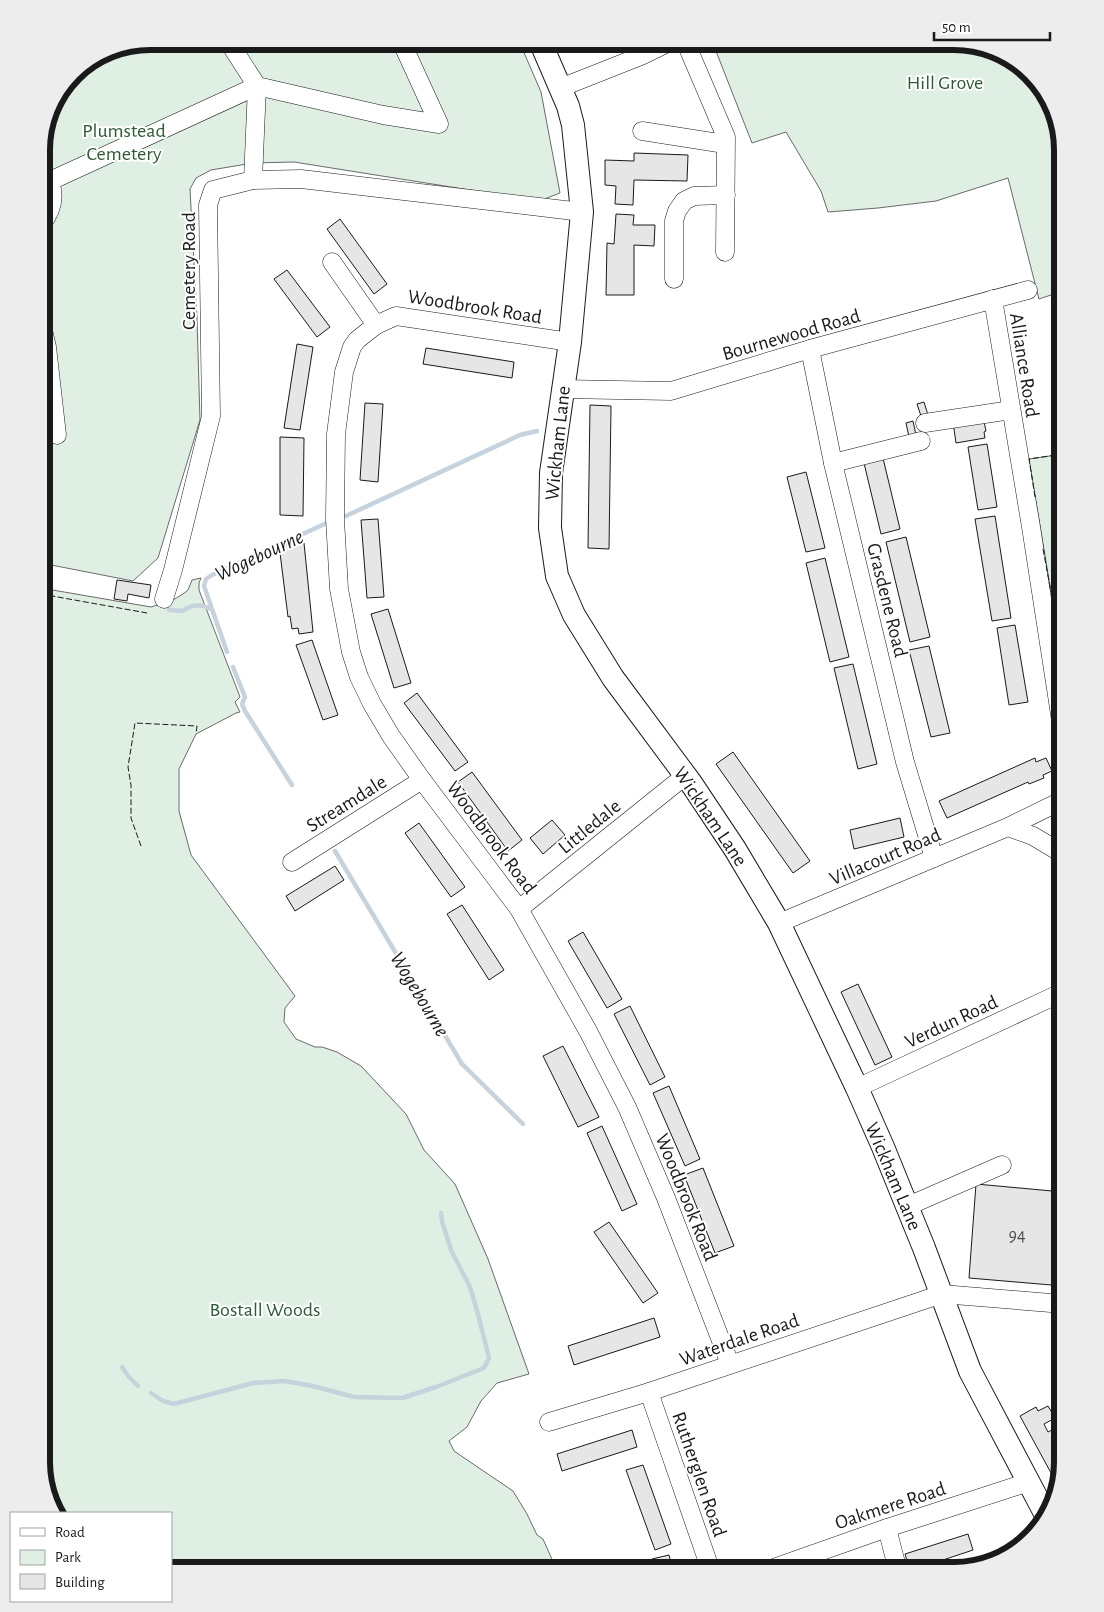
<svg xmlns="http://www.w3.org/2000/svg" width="1104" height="1612" viewBox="0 0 1104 1612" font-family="'Alegreya Sans',sans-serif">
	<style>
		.green { fill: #e0efe3; stroke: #6a6a6a }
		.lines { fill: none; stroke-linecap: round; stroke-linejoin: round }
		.stream { stroke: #c6d2dc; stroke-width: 4.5 }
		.building { fill: #e6e6e6; stroke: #1a1a1a }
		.minor-casing { stroke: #1a1a1a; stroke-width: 19 }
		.major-casing { stroke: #1a1a1a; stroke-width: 24 }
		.minor { stroke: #fff; stroke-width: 18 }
		.major { stroke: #fff; stroke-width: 22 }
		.fence { stroke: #1a1a1a; stroke-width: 1; stroke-dasharray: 6 2.5; stroke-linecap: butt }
		.labels { text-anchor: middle; stroke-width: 4; stroke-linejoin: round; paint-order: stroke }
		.number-label { font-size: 18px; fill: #4d4d4d }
		.park-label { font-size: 20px; fill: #2b5a34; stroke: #fff }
		.street-label { font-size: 20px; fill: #1a1a1a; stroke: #fff }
		.water-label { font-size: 21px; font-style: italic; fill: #1a1a1a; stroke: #fff }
		.rim { fill: none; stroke: #1a1a1a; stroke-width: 6 }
	</style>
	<rect width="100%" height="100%" fill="#fff"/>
	<g class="green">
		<path d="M 150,41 L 519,41 L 541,92 L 560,193 L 539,201 L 294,162 L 253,163 L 211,170 L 196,178 L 190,189 L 197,318 L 200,420 L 158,558 L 133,581 L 41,563 L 41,144 L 50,108 L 73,73 L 109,49 Z"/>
		<path d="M 712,41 L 960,41 L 1014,59 L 1048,96 L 1063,150 L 1063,291 L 1039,299 L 1008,178 L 936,201 L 878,208 L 828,212 L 821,191 L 786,132 L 752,143 Z"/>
		<path d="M 1063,454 L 1063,590 L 1051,592 L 1029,459 Z"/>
		<path d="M 201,578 L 199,583 L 199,590 L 240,697 L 235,702 L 240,712 L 236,713 L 196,734 L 179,769 L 179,811 L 191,855 L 295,996 L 285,1008 L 284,1022 L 296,1039 L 315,1047 L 322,1047 L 337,1052 L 361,1066 L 406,1114 L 424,1150 L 455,1184 L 488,1259 L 529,1374 L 497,1383 L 481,1401 L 467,1427 L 449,1441 L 454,1451 L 513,1491 L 527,1514 L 537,1535 L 543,1539 L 555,1566 L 555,1571 L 171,1571 L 171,1513 L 55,1513 L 41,1462 L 41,588 L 151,607 L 173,600 L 183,594 L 188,590 L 192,580 Z"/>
	</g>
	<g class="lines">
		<g class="stream">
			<path d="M 346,516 L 520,435 L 537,431"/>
			<path d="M 169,610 L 183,611 C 191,604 202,604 211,609"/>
			<path d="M 227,652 L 204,586 L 206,579 L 212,575 L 327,523"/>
			<path d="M 233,667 L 245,697 L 242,704 L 245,711 L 292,785"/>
			<path d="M 335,851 L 462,1064 L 523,1124"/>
			<path d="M 122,1367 L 129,1377 L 138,1386"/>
			<path d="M 151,1393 L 163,1401 L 174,1404 L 253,1383 L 284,1381 L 313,1386 L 354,1397 L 402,1398 L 436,1387 L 484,1368 L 489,1358 L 478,1314 L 470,1287 L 451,1250 L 442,1221 L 441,1213"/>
		</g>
	</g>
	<g class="building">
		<path d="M 634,153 L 688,155 L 687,181 L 634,180 L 633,205 L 615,204 L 616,186 L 605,185 L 605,160 L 634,161 Z"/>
		<path d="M 616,214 L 634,215 L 633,225 L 655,225 L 654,246 L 634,245 L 634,295 L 606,295 L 607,243 L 614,244 Z"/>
		<path d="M 340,219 L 387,284 L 374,294 L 327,229 Z"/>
		<path d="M 287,270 L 330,327 L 317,337 L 274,279 Z"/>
		<path d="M 297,344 L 313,347 L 300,430 L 284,428 Z"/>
		<path d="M 426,348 L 514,362 L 512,378 L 423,364 Z"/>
		<path d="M 924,402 L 928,415 L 921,416 L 917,404 Z"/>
		<path d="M 365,403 L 383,404 L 378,482 L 360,480 Z"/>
		<path d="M 590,405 L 611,406 L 609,549 L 588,548 Z"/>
		<path d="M 983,417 L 986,431 L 984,432 L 985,438 L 956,443 L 953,422 Z"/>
		<path d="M 913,421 L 916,435 L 909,437 L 906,423 Z"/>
		<path d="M 280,437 L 304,438 L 303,516 L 280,515 Z"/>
		<path d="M 987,444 L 997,507 L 978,510 L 968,447 Z"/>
		<path d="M 882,454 L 900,529 L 881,534 L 863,459 Z"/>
		<path d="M 806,472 L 825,548 L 806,552 L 787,477 Z"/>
		<path d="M 995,516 L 1011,618 L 992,621 L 975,519 Z"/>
		<path d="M 378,519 L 384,597 L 367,598 L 361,520 Z"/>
		<path d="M 906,537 L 930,637 L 910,642 L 886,542 Z"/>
		<path d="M 304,543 L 313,632 L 299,634 L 298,628 L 292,629 L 290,616 L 288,617 L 280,553 L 282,547 L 288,544 Z"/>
		<path d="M 825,558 L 849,657 L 830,662 L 806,563 Z"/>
		<path d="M 117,580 L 151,585 L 149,598 L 128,594 L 127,601 L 114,599 Z"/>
		<path d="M 388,609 L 411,683 L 394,688 L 371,614 Z"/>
		<path d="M 1015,625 L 1028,702 L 1009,705 L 997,628 Z"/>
		<path d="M 312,640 L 338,715 L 323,720 L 296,645 Z"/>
		<path d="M 929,646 L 950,733 L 931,737 L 909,650 Z"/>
		<path d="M 853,664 L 877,764 L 858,769 L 834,668 Z"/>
		<path d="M 417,693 L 468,762 L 455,771 L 404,703 Z"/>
		<path d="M 733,752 L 810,861 L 793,873 L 716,764 Z"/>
		<path d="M 1035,758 L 1036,762 L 1046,758 L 1052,771 L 1043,775 L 1044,778 L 1029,784 L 1028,782 L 947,818 L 939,801 Z"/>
		<path d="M 472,772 L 522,840 L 508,851 L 458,782 Z"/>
		<path d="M 900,818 L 904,837 L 854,849 L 850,830 Z"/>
		<path d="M 552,820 L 565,835 L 543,854 L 530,838 Z"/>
		<path d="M 419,823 L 465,887 L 451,897 L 405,833 Z"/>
		<path d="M 335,866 L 344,880 L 295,911 L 286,896 Z"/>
		<path d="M 462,905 L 504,970 L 489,980 L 447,914 Z"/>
		<path d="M 583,932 L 622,999 L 607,1008 L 568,941 Z"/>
		<path d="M 858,984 L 892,1057 L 875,1065 L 841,992 Z"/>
		<path d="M 630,1006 L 665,1077 L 650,1085 L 614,1014 Z"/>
		<path d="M 563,1046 L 599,1117 L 578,1127 L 543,1056 Z"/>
		<path d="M 669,1086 L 700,1159 L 685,1166 L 653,1093 Z"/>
		<path d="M 602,1126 L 637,1204 L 622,1211 L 587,1133 Z"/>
		<path d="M 703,1168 L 734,1246 L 715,1253 L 684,1175 Z"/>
		<path d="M 976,1184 L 1063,1192 L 1063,1286 L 969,1278 Z"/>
		<path d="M 609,1222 L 658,1293 L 643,1303 L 594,1232 Z"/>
		<path d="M 654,1318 L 660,1337 L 574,1365 L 568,1346 Z"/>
		<path d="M 1048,1406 L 1055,1418 L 1044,1424 L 1048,1432 L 1059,1426 L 1063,1432 L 1063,1440 L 1055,1444 L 1059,1451 L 1063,1449 L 1063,1462 L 1057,1484 L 1020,1416 L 1036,1407 L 1038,1411 Z"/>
		<path d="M 632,1430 L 637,1447 L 562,1471 L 557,1454 Z"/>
		<path d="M 643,1465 L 671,1544 L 655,1550 L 626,1470 Z"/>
		<path d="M 968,1534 L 973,1550 L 910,1571 L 905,1554 Z"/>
		<path d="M 669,1555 L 673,1571 L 655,1571 L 652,1559 Z"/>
	</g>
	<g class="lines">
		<defs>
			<g id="minor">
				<path d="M 228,41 L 257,86 L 253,180"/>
				<path d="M 685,41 L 726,137 L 725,252"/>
				<path d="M 560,88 L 641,56 L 672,41"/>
				<path d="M 642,131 L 725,144"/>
				<path d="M 50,181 L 257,86 L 383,115 L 439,124 L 401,41"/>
				<path d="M 41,225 C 56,206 57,187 41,169"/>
				<path d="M 332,262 L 376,325"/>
				<path d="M 674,279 L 674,221 L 677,211 L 684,201 L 694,196 L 726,195"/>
				<path d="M 993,299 L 1031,527 L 1063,734"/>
				<path d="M 41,322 L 47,347 L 57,435"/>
				<path d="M 570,342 L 396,316 L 376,325 L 357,340 L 352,347 L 344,372 L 336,434 L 335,519 L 339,589 L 351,652 L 359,677 L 372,704 L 391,736 L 422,780 L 519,909 L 588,1031 L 627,1107 L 666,1198 L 730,1364"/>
				<path d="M 810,349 L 833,463 L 905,762 L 934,858"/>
				<path d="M 562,389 L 671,391 L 810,349 L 1028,290"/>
				<path d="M 925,423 L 1011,410"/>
				<path d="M 833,463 L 921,441"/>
				<path d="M 164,599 L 173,570 L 211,416 L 208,205 L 213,190 L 253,180 L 301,179 L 582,212"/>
				<path d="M 1008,827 L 1063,800"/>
				<path d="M 292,862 L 422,780"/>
				<path d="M 519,909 L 686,775"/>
				<path d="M 779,923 L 1008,827 L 1033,836 L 1063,854"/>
				<path d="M 857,1088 L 1063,992"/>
				<path d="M 908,1206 L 1002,1165"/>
				<path d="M 649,1392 L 711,1571"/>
				<path d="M 549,1422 L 649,1392 L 942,1294 L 1063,1304"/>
				<path d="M 887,1528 L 898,1571"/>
				<path d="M 765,1571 L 887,1528 L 1029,1482"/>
			</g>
			<path id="major" d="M 540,41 L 568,106 L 573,125 L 582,212 L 570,342 L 551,473 L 550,528 L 557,576 L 574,615 L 613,678 L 691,783 L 735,849 L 779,923 L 857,1088 L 883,1147 L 924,1248 L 970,1371 L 1047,1517"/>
		</defs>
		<use href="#minor" class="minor-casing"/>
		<use href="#major" class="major-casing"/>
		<use href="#minor" class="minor"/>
		<use href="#major" class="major"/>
		<g class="fence">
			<path d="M 1035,497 L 1029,459 L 1063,454"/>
			<path d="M 1043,549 L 1051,592 L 1063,590"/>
			<path d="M 41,594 L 147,613"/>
			<path d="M 141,846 L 131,818 L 131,785 L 128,767 L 135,723 L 197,726 L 196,734"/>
		</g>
	</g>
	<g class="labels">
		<g class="number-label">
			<text x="1017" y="1241">94</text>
		</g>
		<g class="park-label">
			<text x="945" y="89">Hill Grove</text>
			<text x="124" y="137">Plumstead<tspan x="124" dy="23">Cemetery</tspan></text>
			<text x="265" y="1316">Bostall Woods</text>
		</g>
		<g class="street-label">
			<text transform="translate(188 271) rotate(-90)" y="7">Cemetery Road</text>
			<text transform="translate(475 306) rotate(9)" y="7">Woodbrook Road</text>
			<text transform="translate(791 334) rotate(-16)" y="7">Bournewood Road</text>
			<text transform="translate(1025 365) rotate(81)" y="7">Alliance Road</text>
			<text transform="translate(557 443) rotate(-84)" y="7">Wickham Lane</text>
			<text transform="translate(888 600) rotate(76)" y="7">Grasdene Road</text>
			<text transform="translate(346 803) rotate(-32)" y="7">Streamdale</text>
			<text transform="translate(711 816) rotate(56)" y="7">Wickham Lane</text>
			<text transform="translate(589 826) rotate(-39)" y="7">Littledale</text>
			<text transform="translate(492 837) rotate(53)" y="7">Woodbrook Road</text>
			<text transform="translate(885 856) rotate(-23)" y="7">Villacourt Road</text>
			<text transform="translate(951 1021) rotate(-25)" y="7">Verdun Road</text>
			<text transform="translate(894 1176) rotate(67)" y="7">Wickham Lane</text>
			<text transform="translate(687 1197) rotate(68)" y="7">Woodbrook Road</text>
			<text transform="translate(739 1339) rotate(-19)" y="7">Waterdale Road</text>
			<text transform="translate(700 1474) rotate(71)" y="7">Rutherglen Road</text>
			<text transform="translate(890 1505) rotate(-18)" y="7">Oakmere Road</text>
		</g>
		<g class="water-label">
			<text transform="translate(259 555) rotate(-25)" y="7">Wogebourne</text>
			<text transform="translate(420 994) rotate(59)" y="7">Wogebourne</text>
		</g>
	</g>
	<path d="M0 0H1104V1612H0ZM150 50H954A100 100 0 0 1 1054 150V1462A100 100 0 0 1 954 1562H150A100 100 0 0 1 50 1462V150A100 100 0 0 1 150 50Z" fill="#ededed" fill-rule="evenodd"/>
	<path class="rim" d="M150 50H954A100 100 0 0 1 1054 150V1462A100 100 0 0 1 954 1562H150A100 100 0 0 1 50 1462V150A100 100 0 0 1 150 50Z"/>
	<rect x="10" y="1512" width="162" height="90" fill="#ffffff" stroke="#a3a3a3"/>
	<rect x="20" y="1528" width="25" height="8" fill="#ffffff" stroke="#a3a3a3"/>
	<text x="55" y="1537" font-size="15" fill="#1a1a1a">Road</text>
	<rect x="20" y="1550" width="25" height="15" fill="#e0efe3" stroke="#a3a3a3"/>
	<text x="55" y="1562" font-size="15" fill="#1a1a1a">Park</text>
	<rect x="20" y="1574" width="25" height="15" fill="#e6e6e6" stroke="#a3a3a3"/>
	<text x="55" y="1587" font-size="15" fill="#1a1a1a">Building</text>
	<path d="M934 32v8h116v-8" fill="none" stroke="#1a1a1a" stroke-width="2.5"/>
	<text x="942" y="32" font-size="15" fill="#1a1a1a" stroke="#ffffff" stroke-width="4" paint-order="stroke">50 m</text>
</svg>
